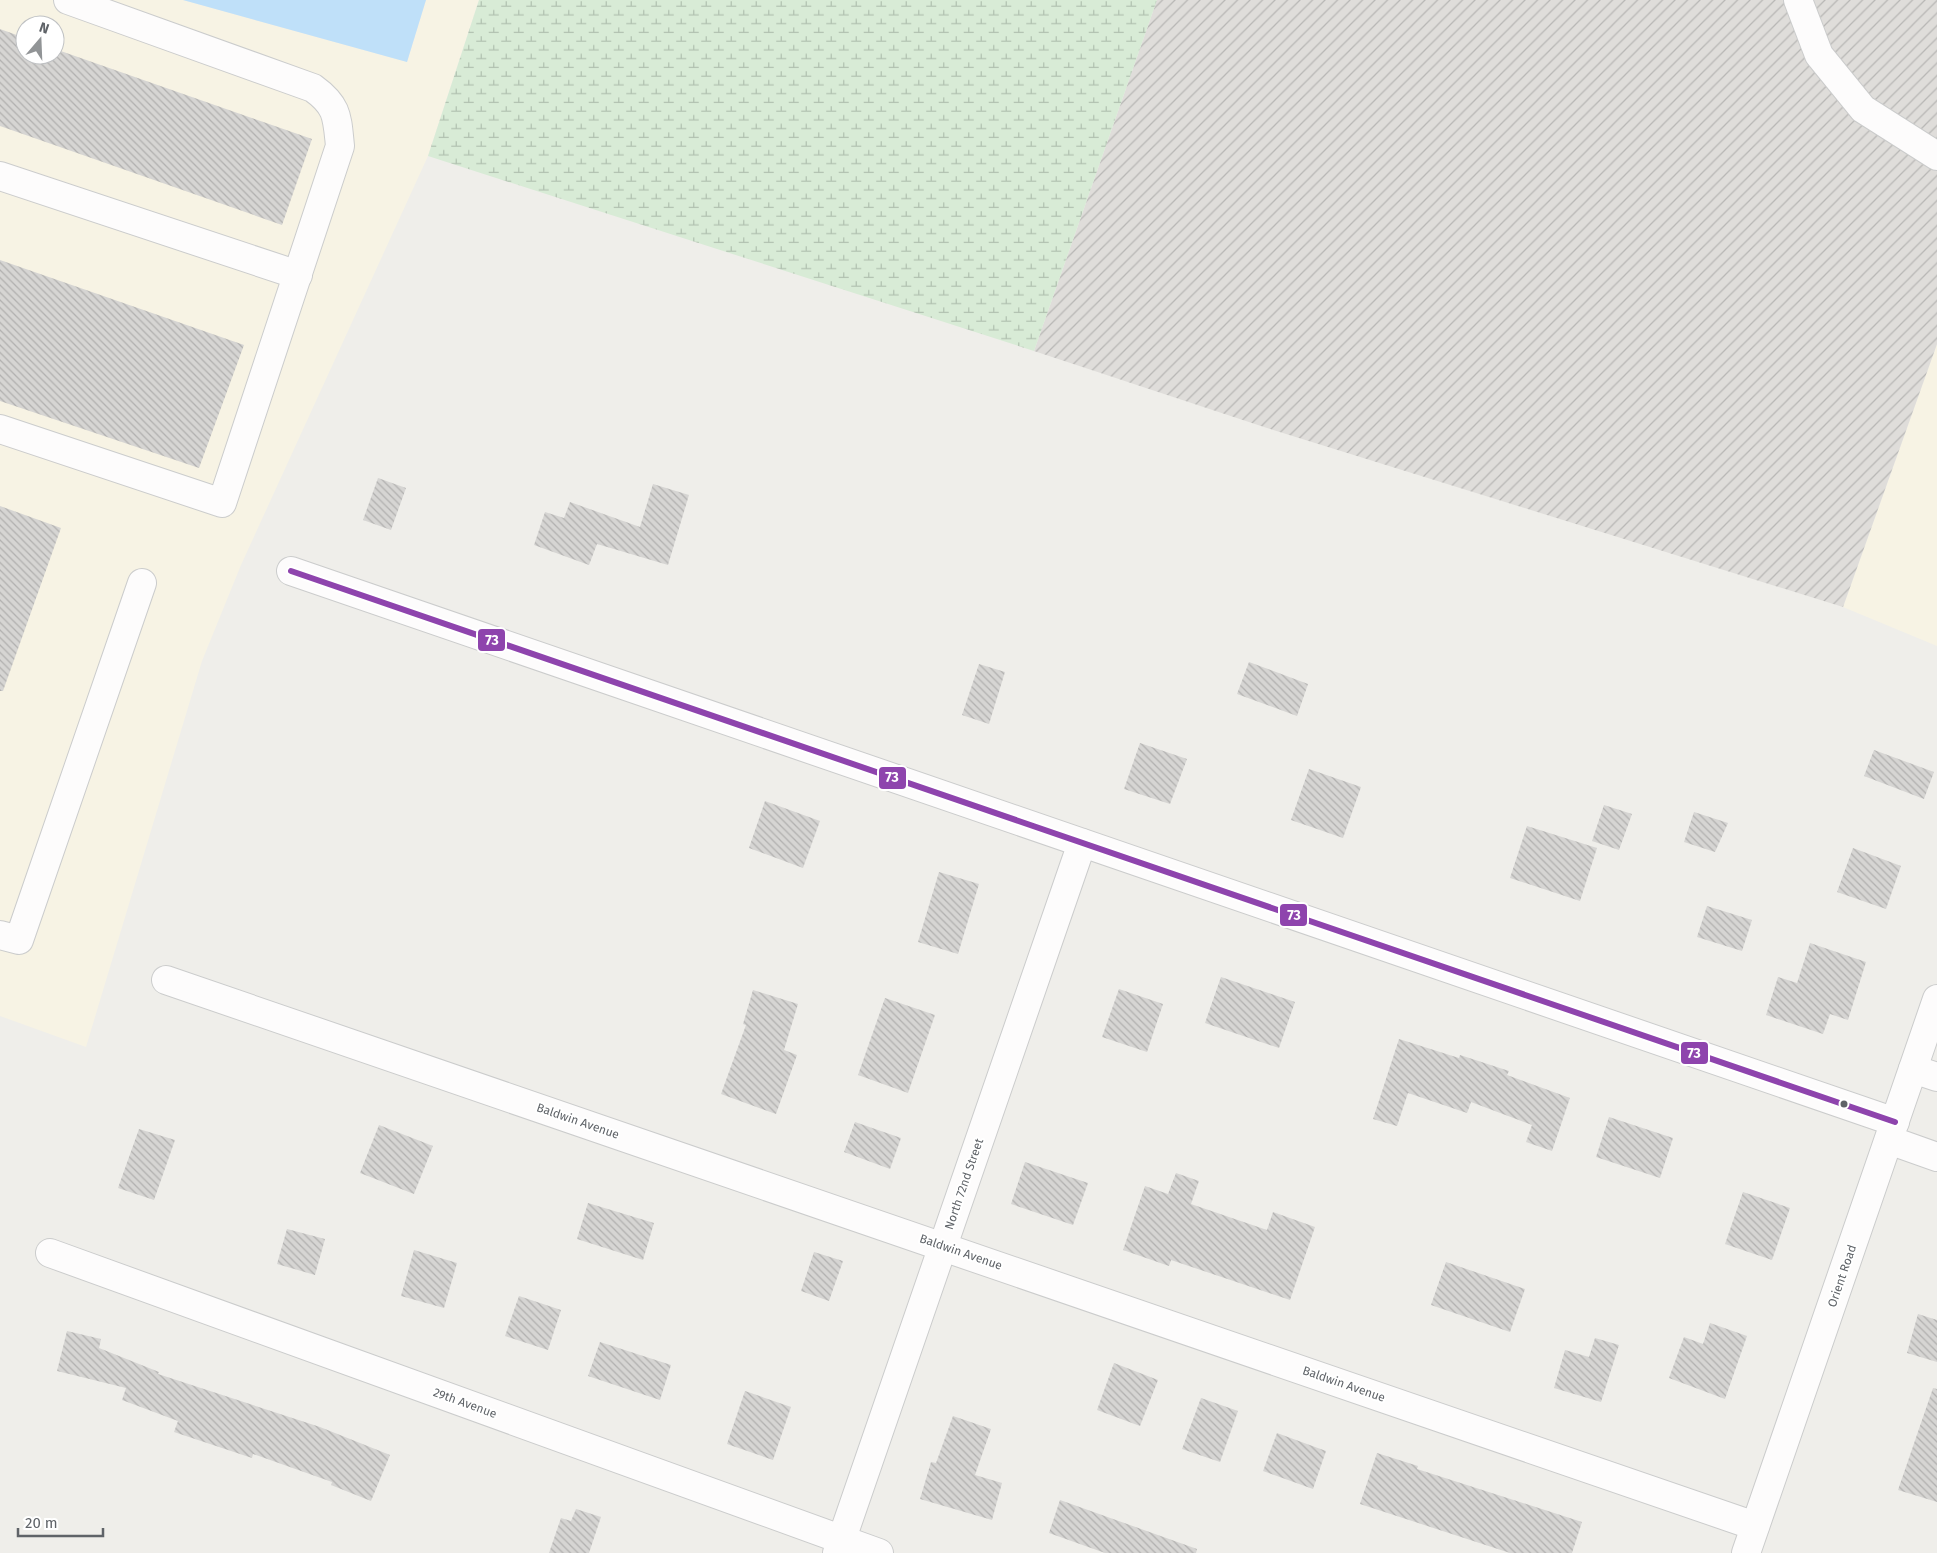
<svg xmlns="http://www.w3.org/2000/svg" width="1937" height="1553" viewBox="0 0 1937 1553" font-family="'Fira Sans',sans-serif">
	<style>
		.commercial { fill: #f7f3e4; fill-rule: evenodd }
		.industrial { fill: url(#industrial-furrows) }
		.wetland { fill: url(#wetland-marsh) }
		.water { fill: #bfe0f9 }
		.building { fill: url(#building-back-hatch) }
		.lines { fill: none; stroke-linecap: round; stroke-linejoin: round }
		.minor-casing { stroke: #cbcccc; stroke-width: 30 }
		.minor { stroke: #fdfcfc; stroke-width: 28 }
		.bus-1-casing { stroke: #fff; stroke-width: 10 }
		.bus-1 { stroke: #8e44ad; stroke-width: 6 }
		.bus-dot { fill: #5f6368; stroke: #fff; stroke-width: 2 }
		.labels { text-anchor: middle; stroke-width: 4; stroke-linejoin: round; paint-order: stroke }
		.street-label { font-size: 12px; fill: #5f6368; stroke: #fff }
		.line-badge { stroke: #fff; stroke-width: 2 }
		.badge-label { font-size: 14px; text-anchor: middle; font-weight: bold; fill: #fff }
	</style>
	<defs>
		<pattern id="industrial-furrows" width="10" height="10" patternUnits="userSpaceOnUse" patternTransform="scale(1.25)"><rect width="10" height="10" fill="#dfddda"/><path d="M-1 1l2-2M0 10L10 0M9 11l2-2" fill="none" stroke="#b8b7b5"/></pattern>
		<pattern id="wetland-marsh" width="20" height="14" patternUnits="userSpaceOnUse" patternTransform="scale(1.25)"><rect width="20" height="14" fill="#d8ebd6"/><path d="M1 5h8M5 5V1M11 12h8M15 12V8" fill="none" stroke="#b2c2b1"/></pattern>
		<pattern id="building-back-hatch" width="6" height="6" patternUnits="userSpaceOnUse" patternTransform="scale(1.25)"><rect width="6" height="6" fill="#d6d5d3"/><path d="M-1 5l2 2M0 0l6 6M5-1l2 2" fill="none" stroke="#b1b0af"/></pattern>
	</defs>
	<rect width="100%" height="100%" fill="#efeeea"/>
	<g class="commercial">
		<path d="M 0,0 L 183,0 L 407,62 L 426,0 L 479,0 L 428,156 L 241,565 L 202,661 L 86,1047 L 0,1016 ZM 25,25 L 55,25 L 55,55 L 25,55 Z"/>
		<path d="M 1937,344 L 1937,646 L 1843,607 Z"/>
	</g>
	<path class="industrial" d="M 1157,0 L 1937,0 L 1937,344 L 1843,607 L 1267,428 L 1034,351 Z"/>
	<path class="wetland" d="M 479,0 L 1157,0 L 1034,351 L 428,156 Z"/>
	<path class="water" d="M 183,0 L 426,0 L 407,62 Z"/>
	<g class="building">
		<path d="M 0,29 L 25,38 L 25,55 L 55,55 L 55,49 L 312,139 L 282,225 L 0,126 Z"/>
		<path d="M 0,260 L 244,345 L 199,468 L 0,401 Z"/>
		<path d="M 378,478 L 406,488 L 391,530 L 363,520 Z"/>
		<path d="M 653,484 L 689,495 L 668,565 L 597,544 L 589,565 L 534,545 L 545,512 L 564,518 L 570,502 L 640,527 Z"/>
		<path d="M 0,506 L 61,528 L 3,691 L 0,691 Z"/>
		<path d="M 1249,662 L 1308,684 L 1297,716 L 1237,694 Z"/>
		<path d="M 979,664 L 1005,672 L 989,724 L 962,715 Z"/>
		<path d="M 1140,743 L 1187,759 L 1170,804 L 1124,789 Z"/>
		<path d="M 1874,750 L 1934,772 L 1924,799 L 1864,776 Z"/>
		<path d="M 1309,769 L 1361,787 L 1343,838 L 1291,820 Z"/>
		<path d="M 765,801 L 820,821 L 803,868 L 749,848 Z"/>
		<path d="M 1604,805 L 1632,814 L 1619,850 L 1592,841 Z"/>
		<path d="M 1694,812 L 1728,823 L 1715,852 L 1684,842 Z"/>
		<path d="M 1527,826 L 1597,848 L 1580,901 L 1510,878 Z"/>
		<path d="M 1853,848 L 1901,866 L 1886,909 L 1837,892 Z"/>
		<path d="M 939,872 L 979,884 L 958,954 L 918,942 Z"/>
		<path d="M 1707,906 L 1752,920 L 1742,951 L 1697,937 Z"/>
		<path d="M 1810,943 L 1866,962 L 1848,1020 L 1830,1014 L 1823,1034 L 1766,1015 L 1778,977 L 1797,983 Z"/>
		<path d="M 1221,977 L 1295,1002 L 1279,1048 L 1205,1023 Z"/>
		<path d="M 1119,989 L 1163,1004 L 1147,1052 L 1102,1037 Z"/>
		<path d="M 753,990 L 798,1004 L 784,1050 L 797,1055 L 776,1114 L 721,1094 L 746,1025 L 743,1024 Z"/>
		<path d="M 885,998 L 935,1015 L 908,1093 L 858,1075 Z"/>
		<path d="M 1399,1039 L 1459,1058 L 1460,1055 L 1509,1071 L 1507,1075 L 1570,1098 L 1552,1151 L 1526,1142 L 1532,1125 L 1471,1102 L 1467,1113 L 1408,1093 L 1397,1126 L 1373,1119 Z"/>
		<path d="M 1609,1117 L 1673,1138 L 1660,1178 L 1596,1157 Z"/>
		<path d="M 855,1122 L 901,1138 L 890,1169 L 844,1152 Z"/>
		<path d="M 379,1125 L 433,1146 L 414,1194 L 360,1173 Z"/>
		<path d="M 139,1129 L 175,1140 L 154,1200 L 118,1188 Z"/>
		<path d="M 1025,1162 L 1088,1183 L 1073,1225 L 1011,1204 Z"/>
		<path d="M 1176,1173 L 1199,1181 L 1191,1204 L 1267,1230 L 1273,1212 L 1315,1227 L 1290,1300 L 1171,1260 L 1169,1266 L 1123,1250 L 1145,1186 L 1168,1194 Z"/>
		<path d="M 1743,1192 L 1790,1208 L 1772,1260 L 1725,1244 Z"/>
		<path d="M 588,1203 L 654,1223 L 643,1260 L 577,1239 Z"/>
		<path d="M 287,1229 L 325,1239 L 315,1275 L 277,1264 Z"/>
		<path d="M 414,1250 L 457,1263 L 444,1308 L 401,1296 Z"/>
		<path d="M 814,1252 L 843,1261 L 829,1301 L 801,1291 Z"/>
		<path d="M 1446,1262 L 1525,1289 L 1510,1332 L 1431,1305 Z"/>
		<path d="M 519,1296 L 561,1310 L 548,1350 L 505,1336 Z"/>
		<path d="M 1918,1314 L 1937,1320 L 1937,1362 L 1907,1353 Z"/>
		<path d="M 1710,1323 L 1747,1336 L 1725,1399 L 1669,1378 L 1684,1337 L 1703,1344 Z"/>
		<path d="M 67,1331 L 101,1339 L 99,1348 L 159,1372 L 158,1374 L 320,1427 L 390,1455 L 371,1501 L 331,1485 L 332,1482 L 253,1454 L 252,1458 L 174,1432 L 178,1421 L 122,1400 L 126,1388 L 57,1371 Z"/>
		<path d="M 1595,1338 L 1619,1345 L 1601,1402 L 1554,1388 L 1565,1350 L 1589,1357 Z"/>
		<path d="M 600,1342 L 671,1365 L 660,1400 L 588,1376 Z"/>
		<path d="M 1114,1363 L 1158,1380 L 1140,1426 L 1097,1410 Z"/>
		<path d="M 1933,1388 L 1937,1389 L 1937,1502 L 1898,1490 Z"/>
		<path d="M 745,1391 L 791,1407 L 773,1460 L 727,1444 Z"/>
		<path d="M 1201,1398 L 1238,1411 L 1220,1462 L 1182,1449 Z"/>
		<path d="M 953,1416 L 991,1429 L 975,1475 L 1002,1483 L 992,1520 L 920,1499 L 931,1462 L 936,1463 Z"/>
		<path d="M 1277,1433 L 1326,1451 L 1313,1489 L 1263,1471 Z"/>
		<path d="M 1377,1453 L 1418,1466 L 1417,1469 L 1582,1522 L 1572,1553 L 1510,1553 L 1360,1504 Z"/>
		<path d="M 1060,1500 L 1197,1549 L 1196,1553 L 1105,1553 L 1049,1533 Z"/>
		<path d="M 576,1509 L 601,1517 L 589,1553 L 549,1553 L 561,1518 L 571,1521 Z"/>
	</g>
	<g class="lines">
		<defs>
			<g id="minor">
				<path d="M 1798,0 L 1819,55 L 1863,109 L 1937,156"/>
				<path d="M 0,176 L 298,275"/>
				<path d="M 0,429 L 222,503 L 340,146 C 337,117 338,106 313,88 L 68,0"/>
				<path d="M 291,571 L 1895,1122"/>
				<path d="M 0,935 L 19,940 L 142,583"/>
				<path d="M 166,980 L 1755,1526"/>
				<path d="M 1913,1069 L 1937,1077"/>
				<path d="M 1889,1140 L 1937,1157"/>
				<path d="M 50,1253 L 879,1553"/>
				<path d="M 837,1553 L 1082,843"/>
				<path d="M 1746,1553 L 1937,999"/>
			</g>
		</defs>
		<use href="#minor" class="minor-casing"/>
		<use href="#minor" class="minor"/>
		<defs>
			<path id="bus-1" d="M 291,571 L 1895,1122"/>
		</defs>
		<use href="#bus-1" class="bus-1-casing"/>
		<use href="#bus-1" class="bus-1"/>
	</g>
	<circle class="bus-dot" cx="1844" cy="1104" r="4.5"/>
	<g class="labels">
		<g class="street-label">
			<text transform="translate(578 1121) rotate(19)" y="4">Baldwin Avenue</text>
			<text transform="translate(964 1184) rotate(-71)" y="4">North 72nd Street</text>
			<text transform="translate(961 1252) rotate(19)" y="4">Baldwin Avenue</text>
			<text transform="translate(1842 1276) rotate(-71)" y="4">Orient Road</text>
			<text transform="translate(1344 1384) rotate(19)" y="4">Baldwin Avenue</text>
			<text transform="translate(465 1403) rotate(20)" y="4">29th Avenue</text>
		</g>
	</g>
	<g class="line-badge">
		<rect x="477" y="628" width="29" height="24" rx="5" fill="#8e44ad"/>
		<rect x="878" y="766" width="29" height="24" rx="5" fill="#8e44ad"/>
		<rect x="1279" y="903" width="29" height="24" rx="5" fill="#8e44ad"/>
		<rect x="1680" y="1041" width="29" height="24" rx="5" fill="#8e44ad"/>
	</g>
	<g class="badge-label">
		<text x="492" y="645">73</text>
		<text x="892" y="782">73</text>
		<text x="1294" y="920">73</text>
		<text x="1694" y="1058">73</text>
	</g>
	<g transform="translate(40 40) rotate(19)"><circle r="24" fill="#ffffff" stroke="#bfc1c3"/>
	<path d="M0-4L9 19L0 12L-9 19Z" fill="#919496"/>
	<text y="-8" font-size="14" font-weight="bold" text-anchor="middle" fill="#5f6368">N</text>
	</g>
	<path d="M18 1528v8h85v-8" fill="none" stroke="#5f6368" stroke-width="2.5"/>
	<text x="25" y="1528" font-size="15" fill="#5f6368" stroke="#ffffff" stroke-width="4" paint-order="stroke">20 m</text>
</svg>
